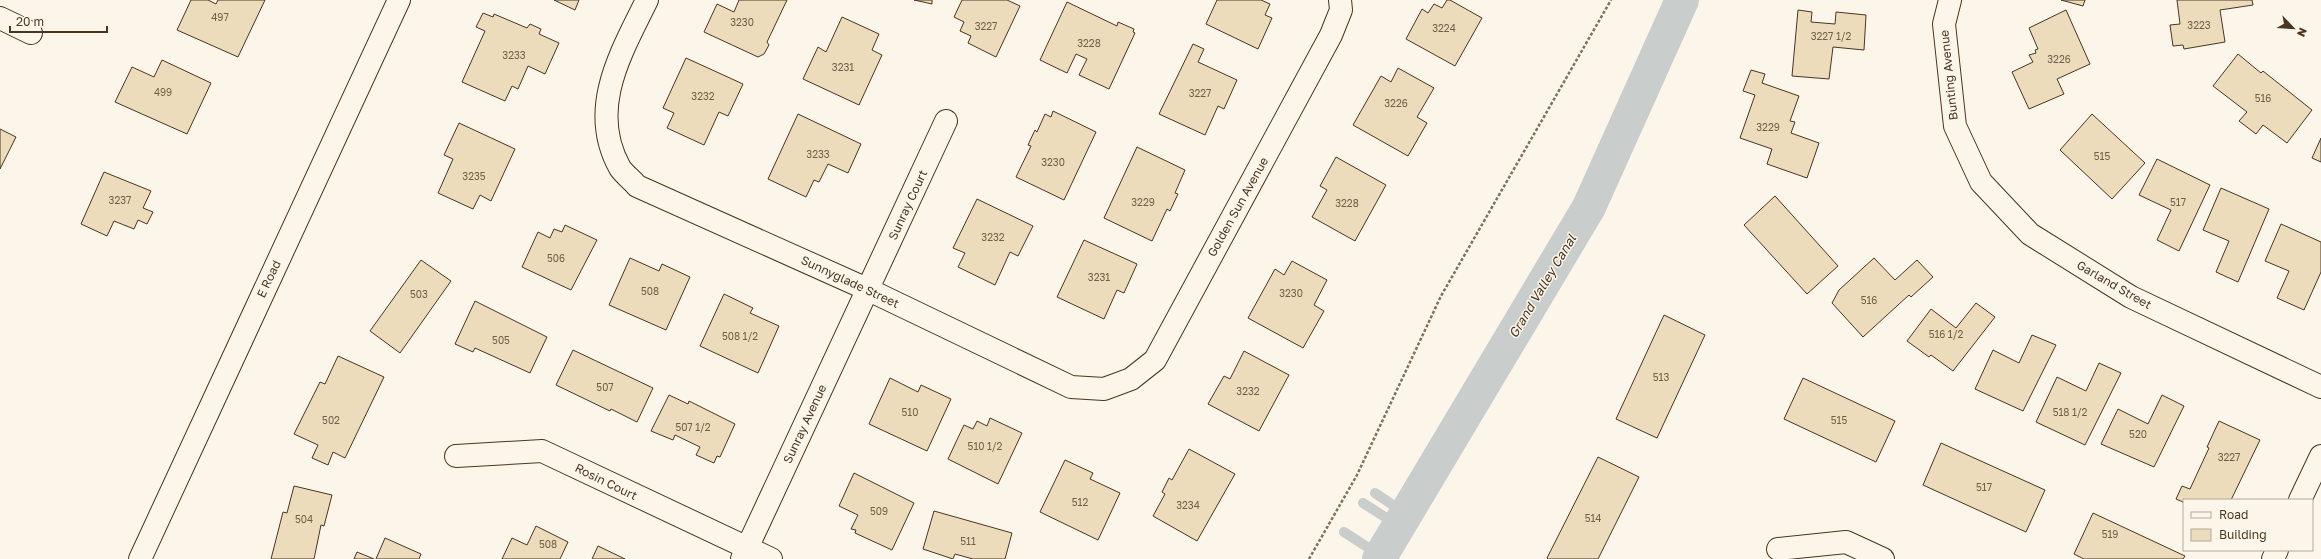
<svg xmlns="http://www.w3.org/2000/svg" width="2321" height="559" viewBox="0 0 2321 559" font-family="'Golos Text',sans-serif">
	<style>
		.lines { fill: none; stroke-linecap: round; stroke-linejoin: round }
		.stream { stroke: #c9cecd; stroke-width: 10 }
		.canal { stroke: #c9cecd; stroke-width: 34 }
		.building { fill: #ecdcbc; stroke: #4a3520 }
		.street-casing { stroke: #4a3520; stroke-width: 24 }
		.secondary-casing { stroke: #4a3520; stroke-width: 24 }
		.path { stroke: #7f6f5c; stroke-width: 2.5; stroke-dasharray: 3 2; stroke-linecap: butt }
		.street { stroke: #fbf6e9; stroke-width: 22 }
		.secondary { stroke: #fbf6e9; stroke-width: 22 }
		.labels { text-anchor: middle; stroke-width: 3; stroke-linejoin: round; paint-order: stroke }
		.number-label { font-size: 10px; fill: #725f47 }
		.street-label { font-size: 12px; fill: #4a3520; stroke: #fbf6e9 }
		.water-label { font-size: 13px; font-style: italic; fill: #4a3520; stroke: #fbf6e9 }
	</style>
	<rect width="100%" height="100%" fill="#fbf6e9"/>
	<g class="lines">
		<g class="stream">
			<path d="M 1375,493 L 1406,514"/>
			<path d="M 1363,503 L 1399,526"/>
			<path d="M 1344,532 L 1381,556"/>
		</g>
		<path class="canal" d="M 1379,559 L 1589,207 L 1682,0"/>
	</g>
	<g class="building">
		<path d="M 191,0 L 208,0 L 216,4 L 218,0 L 265,0 L 238,57 L 177,30 Z"/>
		<path d="M 554,0 L 579,0 L 575,10 Z"/>
		<path d="M 739,0 L 787,0 L 767,42 L 769,45 L 764,54 L 758,57 L 704,32 L 717,4 L 734,12 Z"/>
		<path d="M 914,0 L 932,0 L 932,4 Z"/>
		<path d="M 962,0 L 1007,0 L 1020,6 L 996,57 L 968,43 L 971,36 L 960,31 L 964,22 L 954,17 Z"/>
		<path d="M 1217,0 L 1261,0 L 1270,4 L 1265,15 L 1272,18 L 1258,49 L 1206,24 Z"/>
		<path d="M 1447,0 L 1450,0 L 1482,18 L 1455,66 L 1406,39 L 1422,9 L 1428,13 L 1434,4 L 1442,8 Z"/>
		<path d="M 2061,0 L 2085,0 L 2083,6 Z"/>
		<path d="M 2177,0 L 2252,0 L 2253,5 L 2220,10 L 2225,42 L 2184,49 L 2183,45 L 2173,46 L 2170,25 L 2180,24 Z"/>
		<path d="M 1067,2 L 1117,26 L 1118,22 L 1134,29 L 1133,32 L 1135,33 L 1109,89 L 1079,75 L 1087,59 L 1076,54 L 1067,73 L 1040,60 Z"/>
		<path d="M 1798,10 L 1812,12 L 1811,22 L 1835,24 L 1836,12 L 1866,15 L 1864,50 L 1833,47 L 1829,79 L 1792,76 Z"/>
		<path d="M 2066,10 L 2090,64 L 2057,79 L 2064,94 L 2029,109 L 2012,72 L 2033,62 L 2029,55 L 2036,53 L 2035,50 L 2038,49 L 2029,28 Z"/>
		<path d="M 483,13 L 493,17 L 494,14 L 527,28 L 530,24 L 541,29 L 539,34 L 559,43 L 545,74 L 528,66 L 518,89 L 512,86 L 505,101 L 462,82 L 485,31 L 476,27 Z"/>
		<path d="M 842,17 L 879,34 L 872,50 L 882,55 L 859,105 L 803,79 L 818,47 L 826,52 Z"/>
		<path d="M 1193,44 L 1204,49 L 1198,62 L 1237,80 L 1224,109 L 1218,106 L 1205,135 L 1159,114 Z"/>
		<path d="M 2238,54 L 2261,73 L 2263,71 L 2312,110 L 2287,143 L 2263,125 L 2256,134 L 2239,121 L 2247,112 L 2213,86 Z"/>
		<path d="M 686,58 L 743,84 L 728,116 L 719,112 L 704,145 L 667,128 L 674,113 L 663,108 Z"/>
		<path d="M 162,60 L 211,83 L 187,134 L 115,102 L 132,67 L 154,77 Z"/>
		<path d="M 1398,68 L 1434,88 L 1417,117 L 1427,123 L 1408,156 L 1353,125 L 1381,76 L 1391,82 Z"/>
		<path d="M 1751,70 L 1765,74 L 1762,83 L 1799,96 L 1790,121 L 1795,122 L 1791,133 L 1819,143 L 1807,178 L 1767,164 L 1772,149 L 1740,138 L 1755,95 L 1743,91 Z"/>
		<path d="M 1053,111 L 1096,132 L 1064,200 L 1016,177 L 1031,146 L 1028,145 L 1035,130 L 1037,132 L 1045,114 L 1051,117 Z"/>
		<path d="M 798,114 L 861,144 L 848,173 L 828,164 L 819,182 L 814,180 L 806,197 L 768,179 Z"/>
		<path d="M 2092,114 L 2145,163 L 2112,199 L 2060,150 Z"/>
		<path d="M 459,123 L 515,149 L 491,201 L 480,195 L 473,209 L 438,193 L 453,159 L 444,155 Z"/>
		<path d="M 0,129 L 16,137 L 0,169 Z"/>
		<path d="M 2321,138 L 2321,162 L 2312,158 Z"/>
		<path d="M 1137,147 L 1185,170 L 1175,193 L 1178,194 L 1170,211 L 1167,209 L 1152,241 L 1104,218 Z"/>
		<path d="M 1336,157 L 1386,185 L 1355,241 L 1312,217 L 1327,190 L 1320,186 Z"/>
		<path d="M 2157,159 L 2210,185 L 2179,251 L 2157,240 L 2171,210 L 2139,195 Z"/>
		<path d="M 104,172 L 151,191 L 143,208 L 153,212 L 147,224 L 138,220 L 134,229 L 114,221 L 107,236 L 81,224 Z"/>
		<path d="M 2221,188 L 2269,209 L 2238,282 L 2216,272 L 2229,241 L 2203,230 Z"/>
		<path d="M 1775,196 L 1838,266 L 1807,294 L 1744,225 Z"/>
		<path d="M 977,199 L 1033,226 L 1018,256 L 1010,252 L 995,285 L 958,267 L 965,253 L 953,248 Z"/>
		<path d="M 2281,224 L 2321,242 L 2321,272 L 2304,310 L 2277,298 L 2289,271 L 2265,261 Z"/>
		<path d="M 565,225 L 597,240 L 571,290 L 522,267 L 538,232 L 550,238 L 554,229 L 562,232 Z"/>
		<path d="M 1084,240 L 1137,264 L 1124,293 L 1117,290 L 1104,319 L 1057,297 Z"/>
		<path d="M 630,258 L 659,271 L 662,264 L 690,277 L 666,330 L 609,305 Z"/>
		<path d="M 1874,258 L 1895,280 L 1917,260 L 1933,277 L 1911,297 L 1909,295 L 1863,337 L 1832,303 L 1839,290 Z"/>
		<path d="M 421,260 L 451,281 L 400,353 L 370,331 Z"/>
		<path d="M 1292,261 L 1327,280 L 1314,305 L 1324,311 L 1303,348 L 1248,318 L 1275,269 L 1284,275 Z"/>
		<path d="M 724,294 L 753,308 L 750,313 L 779,326 L 758,373 L 700,346 Z"/>
		<path d="M 475,301 L 547,337 L 530,373 L 475,348 L 473,352 L 455,344 Z"/>
		<path d="M 1976,303 L 1995,317 L 1953,371 L 1931,355 L 1929,357 L 1907,341 L 1931,309 L 1956,328 Z"/>
		<path d="M 1664,315 L 1705,335 L 1657,438 L 1616,419 Z"/>
		<path d="M 2032,335 L 2056,345 L 2023,411 L 1975,389 L 1993,350 L 2019,363 Z"/>
		<path d="M 573,350 L 653,388 L 637,422 L 611,409 L 610,411 L 556,385 Z"/>
		<path d="M 1244,351 L 1289,375 L 1259,431 L 1208,404 L 1224,376 L 1230,379 Z"/>
		<path d="M 338,356 L 384,377 L 345,458 L 333,452 L 328,465 L 312,458 L 318,445 L 294,434 L 320,382 L 325,384 Z"/>
		<path d="M 2099,363 L 2121,373 L 2085,445 L 2036,422 L 2057,377 L 2086,391 Z"/>
		<path d="M 890,378 L 918,392 L 921,385 L 951,399 L 927,451 L 869,424 Z"/>
		<path d="M 1803,378 L 1895,421 L 1876,462 L 1784,419 Z"/>
		<path d="M 669,395 L 688,404 L 689,401 L 735,424 L 720,457 L 717,456 L 714,463 L 696,455 L 700,447 L 675,435 L 673,440 L 651,431 Z"/>
		<path d="M 2162,395 L 2184,406 L 2154,467 L 2101,444 L 2118,409 L 2148,424 Z"/>
		<path d="M 990,418 L 1022,433 L 998,484 L 948,459 L 964,425 L 973,429 L 977,421 L 987,426 Z"/>
		<path d="M 2219,421 L 2260,440 L 2231,500 L 2184,500 L 2184,505 L 2183,502 L 2176,499 L 2182,486 L 2190,489 L 2209,448 L 2207,447 Z"/>
		<path d="M 1941,443 L 2045,490 L 2026,532 L 1923,485 Z"/>
		<path d="M 1189,449 L 1235,474 L 1197,541 L 1153,516 L 1165,494 L 1162,492 L 1169,478 L 1172,480 Z"/>
		<path d="M 1598,457 L 1639,477 L 1598,559 L 1548,559 L 1547,558 Z"/>
		<path d="M 1065,460 L 1093,473 L 1090,479 L 1120,493 L 1098,540 L 1040,512 Z"/>
		<path d="M 854,473 L 914,503 L 892,550 L 855,533 L 856,530 L 851,529 L 858,515 L 839,506 Z"/>
		<path d="M 294,486 L 332,495 L 324,526 L 321,525 L 314,559 L 271,559 L 283,512 L 287,513 Z"/>
		<path d="M 934,511 L 1012,533 L 1005,559 L 973,559 L 955,554 L 953,559 L 923,549 Z"/>
		<path d="M 2093,513 L 2185,556 L 2183,559 L 2084,559 L 2074,554 Z"/>
		<path d="M 536,526 L 568,542 L 560,559 L 502,559 L 512,538 L 527,545 Z"/>
		<path d="M 385,538 L 421,554 L 419,559 L 376,559 Z"/>
		<path d="M 598,546 L 625,559 L 592,559 Z"/>
		<path d="M 357,552 L 374,559 L 354,559 Z"/>
	</g>
	<g class="lines">
		<defs>
			<g id="street">
				<path d="M 647,0 C 621,53 587,109 620,168 C 624,174 632,180 637,186 L 869,290 L 1071,387 L 1104,389 L 1131,379 L 1155,360 L 1331,35 L 1341,10 L 1340,0"/>
				<path d="M 1950,0 L 1944,24 L 1955,126 L 1981,182 L 2030,234 L 2131,297 L 2321,387"/>
				<path d="M 0,18 L 31,33"/>
				<path d="M 456,456 L 542,451 L 771,559"/>
				<path d="M 2300,500 L 2321,456"/>
				<path d="M 1778,549 L 1846,542 L 1883,559"/>
				<path d="M 742,559 L 946,121"/>
				<path d="M 2273,559 L 2277,550"/>
			</g>
			<path id="secondary" d="M 140,559 L 399,0"/>
		</defs>
		<use href="#street" class="street-casing"/>
		<use href="#secondary" class="secondary-casing"/>
		<path class="path" d="M 1309,559 L 1357,475 L 1441,296 L 1611,0"/>
		<use href="#street" class="street"/>
		<use href="#secondary" class="secondary"/>
	</g>
	<g class="labels">
		<g class="number-label">
			<text x="220" y="21">497</text>
			<text x="742" y="26">3230</text>
			<text x="2199" y="29">3223</text>
			<text x="986" y="30">3227</text>
			<text x="1444" y="32">3224</text>
			<text x="1831" y="40">3227 1/2</text>
			<text x="1089" y="47">3228</text>
			<text x="514" y="59">3233</text>
			<text x="2059" y="63">3226</text>
			<text x="843" y="71">3231</text>
			<text x="163" y="96">499</text>
			<text x="1200" y="97">3227</text>
			<text x="703" y="100">3232</text>
			<text x="2263" y="102">516</text>
			<text x="1396" y="107">3226</text>
			<text x="1768" y="131">3229</text>
			<text x="818" y="158">3233</text>
			<text x="2102" y="160">515</text>
			<text x="1053" y="166">3230</text>
			<text x="474" y="180">3235</text>
			<text x="120" y="204">3237</text>
			<text x="1143" y="206">3229</text>
			<text x="2178" y="206">517</text>
			<text x="1347" y="207">3228</text>
			<text x="993" y="241">3232</text>
			<text x="556" y="262">506</text>
			<text x="1099" y="281">3231</text>
			<text x="650" y="295">508</text>
			<text x="1291" y="297">3230</text>
			<text x="419" y="298">503</text>
			<text x="1869" y="304">516</text>
			<text x="1946" y="338">516 1/2</text>
			<text x="740" y="340">508 1/2</text>
			<text x="501" y="344">505</text>
			<text x="1661" y="381">513</text>
			<text x="605" y="391">507</text>
			<text x="1248" y="395">3232</text>
			<text x="910" y="416">510</text>
			<text x="2070" y="416">518 1/2</text>
			<text x="331" y="424">502</text>
			<text x="1839" y="424">515</text>
			<text x="693" y="431">507 1/2</text>
			<text x="2138" y="438">520</text>
			<text x="985" y="450">510 1/2</text>
			<text x="2229" y="461">3227</text>
			<text x="1984" y="491">517</text>
			<text x="1080" y="506">512</text>
			<text x="1188" y="509">3234</text>
			<text x="879" y="515">509</text>
			<text x="1593" y="522">514</text>
			<text x="304" y="523">504</text>
			<text x="2110" y="538">519</text>
			<text x="968" y="545">511</text>
			<text x="548" y="548">508</text>
		</g>
		<g class="street-label">
			<text transform="translate(1949 75) rotate(-96)" y="4">Bunting Avenue</text>
			<text transform="translate(908 205) rotate(-65)" y="4">Sunray Court</text>
			<text transform="translate(1238 207) rotate(-61)" y="4">Golden Sun Avenue</text>
			<text transform="translate(269 279) rotate(-65)" y="4">E Road</text>
			<text transform="translate(850 282) rotate(25)" y="4">Sunnyglade Street</text>
			<text transform="translate(2114 285) rotate(30)" y="4">Garland Street</text>
			<text transform="translate(805 424) rotate(-65)" y="4">Sunray Avenue</text>
			<text transform="translate(606 482) rotate(26)" y="4">Rosin Court</text>
		</g>
		<g class="water-label">
			<text transform="translate(1542 286) rotate(-59)" y="5">Grand Valley Canal</text>
		</g>
	</g>
	<rect x="2183" y="499" width="130" height="52" fill="#fbf6e9" stroke="#b4a999"/>
	<rect x="2191" y="512" width="20" height="6" fill="#fbf6e9" stroke="#b4a999"/>
	<text x="2219" y="519" font-size="12" fill="#4a3520">Road</text>
	<rect x="2191" y="529" width="20" height="12" fill="#ecdcbc" stroke="#b4a999"/>
	<text x="2219" y="539" font-size="12" fill="#4a3520">Building</text>
	<g transform="translate(2293 28) rotate(115)" stroke="#fbf6e9" stroke-width="3" paint-order="stroke">
	<path d="M0-3L7 15L0 10L-7 15Z" fill="#4a3520"/>
	<text y="-6" font-size="11" font-weight="bold" text-anchor="middle" fill="#4a3520">N</text>
	</g>
	<path d="M10 26v6h97v-6" fill="none" stroke="#4a3520" stroke-width="2"/>
	<text x="16" y="26" font-size="12" fill="#4a3520" stroke="#fbf6e9" stroke-width="3" paint-order="stroke">20 m</text>
</svg>
